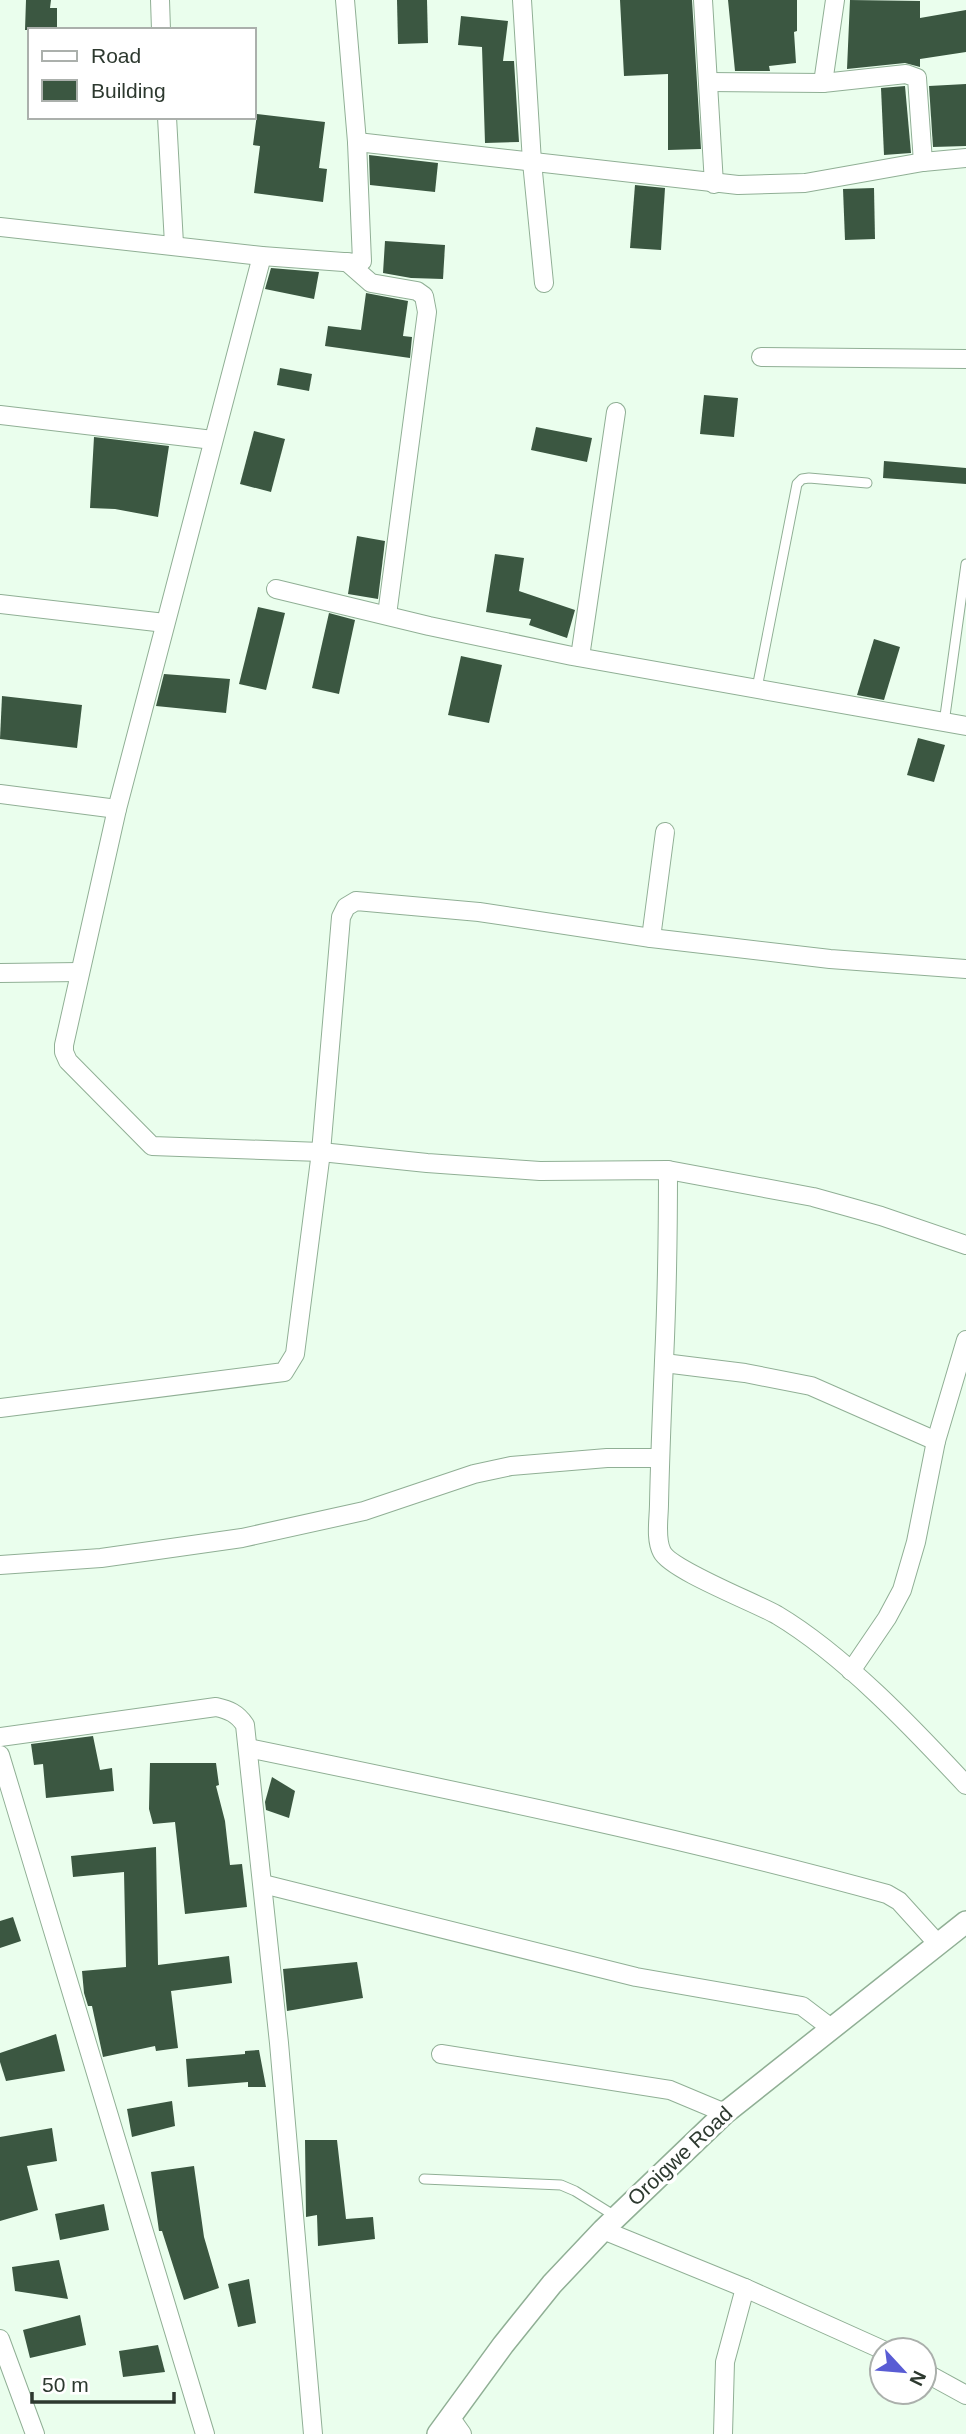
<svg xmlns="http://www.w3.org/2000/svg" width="966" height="2434" viewBox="0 0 966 2434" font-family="Arial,sans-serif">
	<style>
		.building { fill: #3b5741 }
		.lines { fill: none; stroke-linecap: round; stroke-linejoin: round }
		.service-casing { stroke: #90af95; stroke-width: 11 }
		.minor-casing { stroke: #90af95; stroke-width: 20 }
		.tertiary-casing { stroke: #90af95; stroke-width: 24 }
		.service { stroke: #fff; stroke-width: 9 }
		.minor { stroke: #fff; stroke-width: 18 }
		.tertiary { stroke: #fff; stroke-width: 21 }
		.labels { text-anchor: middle; stroke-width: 7; stroke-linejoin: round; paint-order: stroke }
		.street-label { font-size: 21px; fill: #2d392f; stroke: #fff }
	</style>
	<rect width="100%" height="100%" fill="#eafeed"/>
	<g class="building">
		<path d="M 26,0 L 51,0 L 50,8 L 57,8 L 57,30 L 25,30 Z"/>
		<path d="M 397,0 L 427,0 L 428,43 L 398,44 Z"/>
		<path d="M 620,0 L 692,0 L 701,149 L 668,150 L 668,74 L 624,76 Z"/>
		<path d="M 728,0 L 797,0 L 797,31 L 794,32 L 796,63 L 769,66 L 770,71 L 735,71 Z"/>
		<path d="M 850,0 L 920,1 L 920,18 L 966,10 L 966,52 L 920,59 L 920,67 L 905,63 L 847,69 Z"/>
		<path d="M 461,16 L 508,21 L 503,61 L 514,61 L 519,142 L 485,143 L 482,47 L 458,45 Z"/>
		<path d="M 966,84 L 966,146 L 933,147 L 929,86 Z"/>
		<path d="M 905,86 L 911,153 L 884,155 L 881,88 Z"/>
		<path d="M 257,114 L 325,122 L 319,168 L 327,169 L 323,202 L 254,193 L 260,146 L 253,145 Z"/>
		<path d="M 369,155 L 438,163 L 435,192 L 370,185 Z"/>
		<path d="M 635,185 L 665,188 L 661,250 L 630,248 Z"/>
		<path d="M 874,188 L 875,239 L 845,240 L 843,189 Z"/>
		<path d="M 385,241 L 445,245 L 443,279 L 411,278 L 383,273 Z"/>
		<path d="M 271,268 L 319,272 L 314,299 L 265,289 Z"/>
		<path d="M 366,293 L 408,301 L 403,336 L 412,337 L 410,358 L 325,346 L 328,326 L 361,330 Z"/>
		<path d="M 280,368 L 312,374 L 309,391 L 277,385 Z"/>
		<path d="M 704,395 L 738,398 L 734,437 L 700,434 Z"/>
		<path d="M 536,427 L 592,438 L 587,462 L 531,450 Z"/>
		<path d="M 254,431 L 285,439 L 271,492 L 240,484 Z"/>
		<path d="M 94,437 L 169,446 L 158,517 L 115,509 L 90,508 Z"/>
		<path d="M 884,461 L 966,468 L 966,484 L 883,478 Z"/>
		<path d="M 357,536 L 385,541 L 378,599 L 348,594 Z"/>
		<path d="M 495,554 L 524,558 L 519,591 L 575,610 L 567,638 L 529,625 L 531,619 L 486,612 Z"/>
		<path d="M 258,607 L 285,613 L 266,690 L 239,684 Z"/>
		<path d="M 329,613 L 355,620 L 339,694 L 312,688 Z"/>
		<path d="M 874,639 L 900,647 L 884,700 L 857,695 Z"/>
		<path d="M 461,656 L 502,665 L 489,723 L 448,715 Z"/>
		<path d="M 164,674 L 230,679 L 226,713 L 156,706 Z"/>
		<path d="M 2,696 L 82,705 L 77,748 L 0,739 Z"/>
		<path d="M 918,738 L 945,745 L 934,782 L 907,775 Z"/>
		<path d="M 93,1736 L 100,1770 L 112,1768 L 114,1791 L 46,1798 L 43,1764 L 34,1765 L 31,1744 Z"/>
		<path d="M 150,1763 L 216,1763 L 219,1785 L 216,1786 L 225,1821 L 230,1865 L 242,1864 L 247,1907 L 185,1914 L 175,1822 L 153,1824 L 149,1809 Z"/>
		<path d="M 272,1777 L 295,1791 L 289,1818 L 266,1810 L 265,1802 Z"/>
		<path d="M 156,1847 L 158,1965 L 229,1956 L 232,1983 L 171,1991 L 178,2048 L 156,2051 L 155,2046 L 103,2057 L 92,2006 L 88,2006 L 84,1993 L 82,1971 L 126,1967 L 124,1872 L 73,1877 L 71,1856 Z"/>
		<path d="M 13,1917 L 21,1941 L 0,1948 L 0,1921 Z"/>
		<path d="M 357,1962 L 363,1998 L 287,2011 L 283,1969 Z"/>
		<path d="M 56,2034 L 65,2071 L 6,2081 L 0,2062 L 0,2053 Z"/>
		<path d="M 259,2050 L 266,2087 L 248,2087 L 248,2082 L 188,2087 L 186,2059 L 245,2054 L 245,2051 Z"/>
		<path d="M 172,2101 L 175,2126 L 132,2137 L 127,2109 Z"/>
		<path d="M 52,2128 L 57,2161 L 27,2166 L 38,2210 L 0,2221 L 0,2137 Z"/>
		<path d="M 305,2140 L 337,2140 L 346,2219 L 373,2217 L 375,2239 L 318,2246 L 317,2215 L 306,2217 Z"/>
		<path d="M 194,2166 L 204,2237 L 219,2288 L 184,2300 L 162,2231 L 159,2231 L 151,2172 Z"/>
		<path d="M 104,2204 L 109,2230 L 60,2240 L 55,2214 Z"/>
		<path d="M 59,2260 L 68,2299 L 15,2291 L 12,2267 Z"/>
		<path d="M 249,2279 L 256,2323 L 238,2327 L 228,2284 Z"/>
		<path d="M 80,2315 L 86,2345 L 30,2358 L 23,2330 Z"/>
		<path d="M 158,2345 L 165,2372 L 123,2377 L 119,2351 Z"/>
	</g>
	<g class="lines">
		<defs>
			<g id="service">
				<path d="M 757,688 L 797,484 L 802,479 L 809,478 L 867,483"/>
				<path d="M 944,723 L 966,564"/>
				<path d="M 424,2179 L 561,2185 L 575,2191 L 615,2216"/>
			</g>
			<g id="minor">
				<path d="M 160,0 L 161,30"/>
				<path d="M 522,0 L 532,162 L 544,283"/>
				<path d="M 703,0 L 714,184"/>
				<path d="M 708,82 L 823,83 L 906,74 L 917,78 L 923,162"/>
				<path d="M 823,83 L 835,0"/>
				<path d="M 167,117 L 174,244"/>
				<path d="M 357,142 L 738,185 L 805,183 L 923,162 L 966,158"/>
				<path d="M 0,227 L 262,256 L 357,263 L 362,261 L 357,142 L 345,0"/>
				<path d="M 262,256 L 117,809 L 64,1045 L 64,1052 L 68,1061 L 152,1146 L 321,1152 L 427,1163 L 540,1171 L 668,1170 L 813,1197 L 881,1216 L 966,1245"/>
				<path d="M 347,262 L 371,283 L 417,291 L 424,296 L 427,312 L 387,615"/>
				<path d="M 761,357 L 966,359"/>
				<path d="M 0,415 L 213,440"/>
				<path d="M 276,589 L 429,626 L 572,656 L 966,726"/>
				<path d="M 0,604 L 165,623"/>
				<path d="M 580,657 L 616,412"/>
				<path d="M 0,794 L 117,809"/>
				<path d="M 651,938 L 665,832"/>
				<path d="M 0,973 L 80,972"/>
				<path d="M 668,1170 C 668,1234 667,1297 664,1361 C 662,1409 660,1456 659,1504 C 659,1518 655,1539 662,1552 C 671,1570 754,1602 777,1615 C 844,1655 913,1728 966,1785"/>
				<path d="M 664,1363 L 745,1373 L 811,1386 L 936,1441"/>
				<path d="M 0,1408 L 284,1372 L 295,1354 L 321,1152 L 341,917 L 346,907 L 356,901 L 479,912 L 651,938 L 830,959 L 966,969"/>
				<path d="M 0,1565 L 101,1558 L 242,1538 L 364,1511 L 474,1474 L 511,1466 L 607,1458 L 660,1458"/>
				<path d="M 851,1671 L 887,1618 L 902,1590 L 916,1542 L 936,1441 L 966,1340"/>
				<path d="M 0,1737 L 216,1707 C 229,1710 237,1713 245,1725 L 279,2043 L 313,2434"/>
				<path d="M 248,1748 C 462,1792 676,1836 887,1894 L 899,1901 L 938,1944"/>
				<path d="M 0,1755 L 205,2434"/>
				<path d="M 263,1884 L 636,1977 L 802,2006 L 831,2028"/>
				<path d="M 441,2054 L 670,2090 L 725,2113"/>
				<path d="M 603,2230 L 745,2288 L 883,2350"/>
				<path d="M 0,2339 L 35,2434"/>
				<path d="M 924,2372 L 966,2395"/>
				<path d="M 450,2417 L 462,2434"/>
				<path d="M 723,2434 L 725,2362 L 745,2288"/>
			</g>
			<path id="tertiary" d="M 438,2434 L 503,2345 L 552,2284 L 603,2230 L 725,2113 L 966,1922"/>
		</defs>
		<use href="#service" class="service-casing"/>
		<use href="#minor" class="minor-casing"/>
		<use href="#tertiary" class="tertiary-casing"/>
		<use href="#service" class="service"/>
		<use href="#minor" class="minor"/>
		<use href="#tertiary" class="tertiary"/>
	</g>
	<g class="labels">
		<g class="street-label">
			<text transform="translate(680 2156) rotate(-43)" y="7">Oroigwe Road</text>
		</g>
	</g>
	<rect x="28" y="28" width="228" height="91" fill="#ffffff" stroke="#abb0ac" stroke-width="2"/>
	<rect x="42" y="51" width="35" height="10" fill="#ffffff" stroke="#abb0ac" stroke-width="2"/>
	<text x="91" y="63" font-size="21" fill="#2d392f">Road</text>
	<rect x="42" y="80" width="35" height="21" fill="#3b5741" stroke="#abb0ac" stroke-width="2"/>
	<text x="91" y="98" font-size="21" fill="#2d392f">Building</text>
	<g transform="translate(903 2371) rotate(116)"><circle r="33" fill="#ffffff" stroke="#abb0ac" stroke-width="2"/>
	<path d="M0-5L12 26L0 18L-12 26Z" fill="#595cd4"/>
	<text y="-10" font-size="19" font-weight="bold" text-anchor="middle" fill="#2d392f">N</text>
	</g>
	<path d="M32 2392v10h142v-10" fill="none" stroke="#2d392f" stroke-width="3.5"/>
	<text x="42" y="2392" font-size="21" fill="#2d392f" stroke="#ffffff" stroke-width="5" paint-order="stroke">50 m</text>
</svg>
